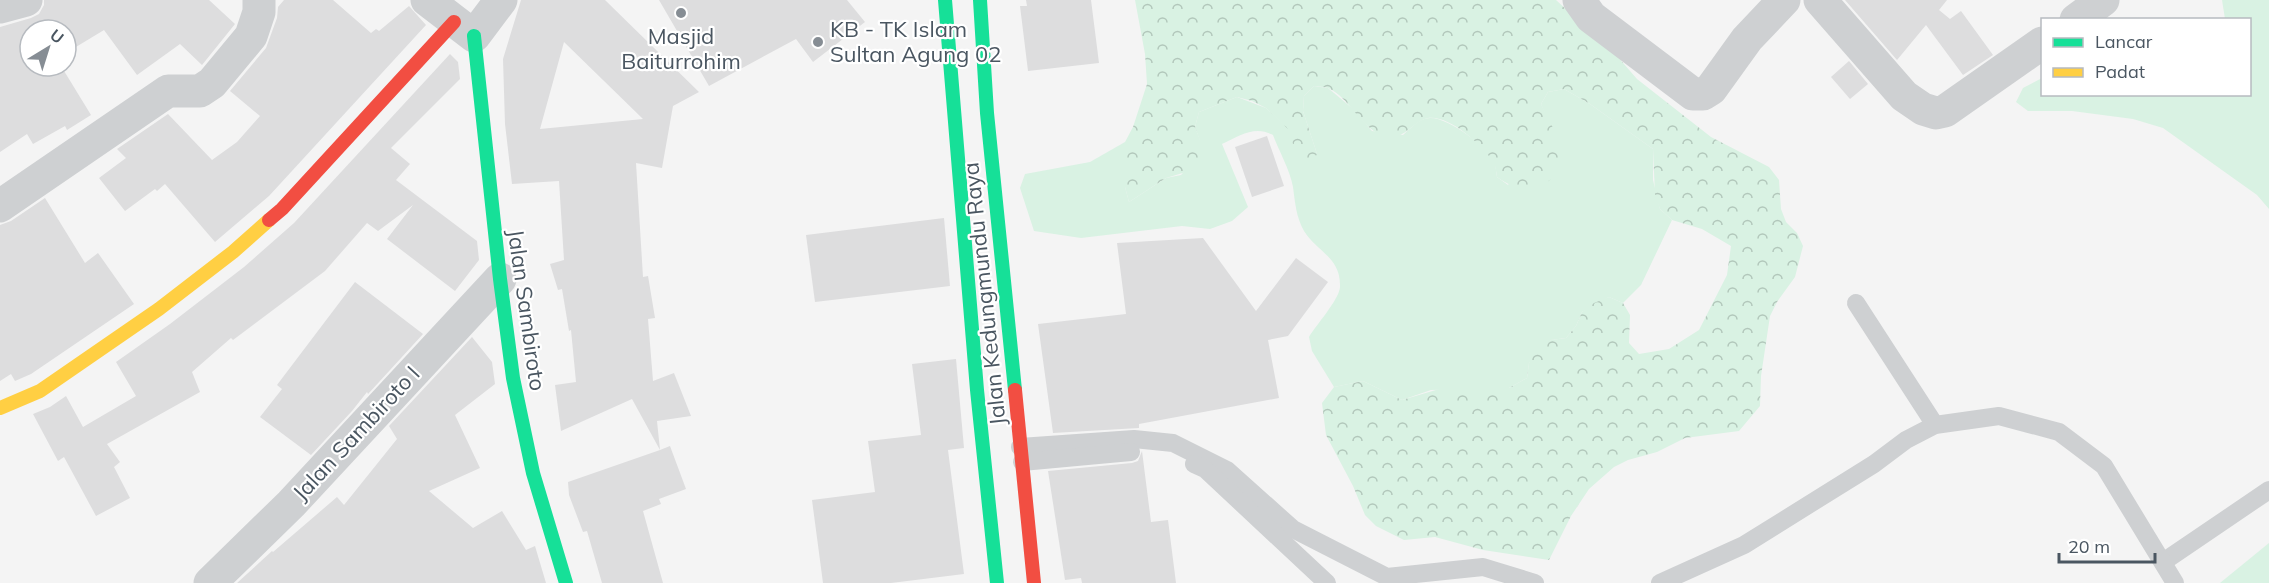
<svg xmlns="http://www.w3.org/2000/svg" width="2269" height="583" viewBox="0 0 2269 583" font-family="Mulish,sans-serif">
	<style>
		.green { fill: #d9f2e3 }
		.forest { fill: url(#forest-crowns) }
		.building { fill: #ddddde; fill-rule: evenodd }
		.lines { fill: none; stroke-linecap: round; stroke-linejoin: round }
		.lane { stroke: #ced0d2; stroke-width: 18 }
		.street { stroke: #ced0d2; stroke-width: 33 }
		.fast { stroke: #16e098; stroke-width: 14 }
		.slow { stroke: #ffcf43; stroke-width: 14 }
		.jam { stroke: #f24e42; stroke-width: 14 }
		.poi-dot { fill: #868d94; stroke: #fff; stroke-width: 2 }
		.labels { text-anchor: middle; stroke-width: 4.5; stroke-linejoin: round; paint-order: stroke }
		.poi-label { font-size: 22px; fill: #4a5661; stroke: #fff; text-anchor: start }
		.street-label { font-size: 22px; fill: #4a5661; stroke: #fff }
	</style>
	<defs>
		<pattern id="forest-crowns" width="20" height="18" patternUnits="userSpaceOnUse" patternTransform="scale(1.5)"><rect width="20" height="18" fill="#d9f2e3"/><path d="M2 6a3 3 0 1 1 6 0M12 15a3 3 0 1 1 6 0" fill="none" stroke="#b2c7bb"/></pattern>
	</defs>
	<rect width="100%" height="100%" fill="#f4f4f4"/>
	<g class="green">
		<path d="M 2222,0 L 2269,0 L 2269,209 L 2257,195 L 2163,128 L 2133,119 L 2072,111 L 2028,111 L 2016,102 L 2023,88 L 2042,78 L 2042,94 L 2250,94 L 2250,20 L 2225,19 Z"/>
		<path d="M 1314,86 L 1328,88 L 1352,108 L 1372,131 L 1403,135 C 1410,129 1419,118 1430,118 C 1448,117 1489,148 1495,163 C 1496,167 1496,173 1497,177 L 1508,185 L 1547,118 L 1541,104 L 1548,92 L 1564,89 L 1590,104 L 1653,149 L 1653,180 L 1660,209 L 1672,220 L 1641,285 L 1623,303 L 1609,297 L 1582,312 L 1576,326 L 1566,338 L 1551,340 L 1529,363 L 1527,378 L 1509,388 L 1431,390 L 1402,400 L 1363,381 L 1334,387 L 1312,351 L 1309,337 C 1316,325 1339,300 1340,287 C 1341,257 1317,252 1304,231 C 1296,217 1295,202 1293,187 C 1290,170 1279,151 1273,135 C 1254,125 1240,136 1222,144 L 1248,207 L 1232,221 L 1210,229 L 1182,226 L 1081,238 L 1034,231 L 1020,188 L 1025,174 L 1090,162 L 1125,142 L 1125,187 L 1129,202 L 1166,178 L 1181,175 L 1200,155 L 1200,141 L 1195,127 L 1199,112 L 1237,97 L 1266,108 L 1317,154 L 1303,111 L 1304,96 Z"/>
		<path d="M 2269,543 L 2269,583 L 2220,583 Z"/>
	</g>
	<path class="forest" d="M 1135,0 L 1556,0 L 1617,56 L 1637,79 L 1711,137 L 1769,167 L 1779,180 L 1781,209 L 1786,222 L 1797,233 L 1803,246 L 1795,277 L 1777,302 L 1770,316 L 1761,376 L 1760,406 L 1739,431 L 1685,438 L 1657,452 L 1628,460 L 1614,467 L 1589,489 L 1571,516 L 1549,560 L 1483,550 L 1435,537 L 1404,540 L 1376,526 L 1365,515 L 1353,486 L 1326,435 L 1322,403 L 1334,387 L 1363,381 L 1402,400 L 1446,387 L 1509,388 L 1527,378 L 1529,363 L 1536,349 L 1551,340 L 1566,338 L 1576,326 L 1582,312 L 1594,303 L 1609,297 L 1623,303 L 1630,315 L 1629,343 L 1639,354 L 1669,349 L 1699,330 L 1727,275 L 1731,246 L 1702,229 L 1672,220 L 1660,209 L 1655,195 L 1653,149 L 1590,104 L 1564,89 L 1548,92 L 1541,104 L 1566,154 C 1552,189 1529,200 1497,177 C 1496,172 1496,164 1492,160 C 1481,144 1449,115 1428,118 C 1411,122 1403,143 1383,136 C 1360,127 1350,98 1328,88 C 1324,87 1318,86 1314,86 L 1304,96 L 1303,111 L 1317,154 L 1311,165 L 1297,156 L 1288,129 L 1266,108 L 1252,101 L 1237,97 L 1199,112 L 1195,127 L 1200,140 L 1200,155 L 1196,169 L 1166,178 L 1129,202 L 1125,187 L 1125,142 L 1133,127 L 1147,84 L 1145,54 Z"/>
	<g class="building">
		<path d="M 44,0 L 209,0 L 235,24 L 202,65 L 180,44 L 137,75 L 104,30 L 66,53 L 66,30 L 30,30 L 30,66 L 61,66 L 91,115 L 67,130 L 65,126 L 33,144 L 27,134 L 0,152 L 0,27 L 31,18 L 39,14 L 44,5 Z"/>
		<path d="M 284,0 L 333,0 L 371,33 L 376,29 L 379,31 L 409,6 L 426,25 L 269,196 L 215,242 L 165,184 L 157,191 L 155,189 L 125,211 L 99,178 L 126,158 L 117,149 L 168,114 L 212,160 L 237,142 L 260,116 L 230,91 L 266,48 L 277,18 L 278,7 Z"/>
		<path d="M 521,0 L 605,0 L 699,92 L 673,106 L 662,168 L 636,163 L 643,277 L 648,276 L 655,318 L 648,319 L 653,381 L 674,373 L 691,416 L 657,421 L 660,450 L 670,446 L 686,489 L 659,499 L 661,504 L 643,511 L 663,583 L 602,583 L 587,531 L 583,532 L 569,495 L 568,482 L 660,450 L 632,399 L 561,431 L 555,385 L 576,382 L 571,330 L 569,331 L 562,289 L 558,290 L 550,264 L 564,260 L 559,181 L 512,184 L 505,124 L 503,59 ZM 564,42 L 643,119 L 540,129 Z"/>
		<path d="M 659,0 L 847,0 L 865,22 L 813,62 L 796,39 L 709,86 Z"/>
		<path d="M 1026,0 L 1091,0 L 1099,63 L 1028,71 L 1020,6 L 1027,6 Z"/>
		<path d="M 1845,0 L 1947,0 L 1939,10 L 1950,19 L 1961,11 L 1993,55 L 1963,75 L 1926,25 L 1897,60 Z"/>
		<path d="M 450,54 L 458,62 L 460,79 L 391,148 L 410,164 L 396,180 L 477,241 L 479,260 L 455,291 L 387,239 L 413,205 L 378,231 L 367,223 L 325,271 L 233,340 L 231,338 L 192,372 L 200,392 L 107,444 L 120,462 L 114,467 L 130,498 L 96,516 L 64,457 L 58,461 L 33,414 L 50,407 L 66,396 L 83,427 L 136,396 L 116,362 L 170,324 L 244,267 L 294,223 Z"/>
		<path d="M 1849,61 L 1868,84 L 1850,99 L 1831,77 Z"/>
		<path d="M 1267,136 L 1284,186 L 1252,197 L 1235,147 Z"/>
		<path d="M 45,198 L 85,263 L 98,253 L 134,304 L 31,374 L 15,381 L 11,374 L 0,381 L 0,225 L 11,221 Z"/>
		<path d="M 944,218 L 950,286 L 815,302 L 806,235 Z"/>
		<path d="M 1203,238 L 1256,311 L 1296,258 L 1328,282 L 1288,336 L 1268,340 L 1279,398 L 1139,424 L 1139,428 L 1053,433 L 1038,324 L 1126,314 L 1117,243 Z"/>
		<path d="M 355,282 L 423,334 L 368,394 L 367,392 L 352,411 L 311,455 L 260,417 L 282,389 L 277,385 Z"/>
		<path d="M 472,337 L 492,362 L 495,384 L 455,415 L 480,468 L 429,491 L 473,528 L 502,511 L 526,550 L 535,546 L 546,583 L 237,583 L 272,551 L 273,552 L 337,497 L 344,505 L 397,439 L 389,426 Z"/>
		<path d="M 956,359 L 964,448 L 948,450 L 964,574 L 891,583 L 823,583 L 812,500 L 875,492 L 868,441 L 921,435 L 912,364 Z"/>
		<path d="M 1142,451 L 1151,522 L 1168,520 L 1176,583 L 1082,583 L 1081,578 L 1065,580 L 1048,471 L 1132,463 L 1138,461 Z"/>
	</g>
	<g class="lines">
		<g class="lane">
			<path d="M 1856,303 L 1935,425"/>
			<path d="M 1020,447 L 1134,439 L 1173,443 L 1227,470 L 1293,529 L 1387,577 L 1483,567 L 1535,583"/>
			<path d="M 1022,462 L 1131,452"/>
			<path d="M 1194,464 L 1205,469 L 1327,583"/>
			<path d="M 2163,562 L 2269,490"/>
			<path d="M 1660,583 L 1744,545 L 1874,464 L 1906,440 L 1935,425 L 1999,416 L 2059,432 L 2104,466 L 2175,583"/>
		</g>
		<g class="street">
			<path d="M 427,0 L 474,36 L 501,0"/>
			<path d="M 1579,0 L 1591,17 L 1693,94 L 1703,94 L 1711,89 L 1747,39 L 1784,0"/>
			<path d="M 1820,0 L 1904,96 L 1923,109 L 1936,113 L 1945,111 L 2042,43"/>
			<path d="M 0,7 L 26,0"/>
			<path d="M 2076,20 L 2103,0"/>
			<path d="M 0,206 L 168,91 L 200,91 L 212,83 L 251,36 L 259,12 L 259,0"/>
			<path d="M 210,583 L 291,504 L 500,279"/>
		</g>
		<g class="fast">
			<path d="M 945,0 L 977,390 L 997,583"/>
			<path d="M 980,0 L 987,113 L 1015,390"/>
			<path d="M 474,36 L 500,279 L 513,378 L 533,473 L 566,583"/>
		</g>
		<path class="slow" d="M 0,408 L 40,391 L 159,309 L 233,252 L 269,220"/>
		<g class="jam">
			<path d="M 269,220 L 282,209 L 454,22"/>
			<path d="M 1015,390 L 1034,583"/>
		</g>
	</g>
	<g class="poi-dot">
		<circle cx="681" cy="13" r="6"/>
		<circle cx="818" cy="42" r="6"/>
	</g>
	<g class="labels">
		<g class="poi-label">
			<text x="830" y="37">KB - TK Islam<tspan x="830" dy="25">Sultan Agung 02</tspan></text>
			<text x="681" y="44" text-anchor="middle">Masjid<tspan x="681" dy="25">Baiturrohim</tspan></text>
		</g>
		<g class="street-label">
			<text transform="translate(984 294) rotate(-96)" y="8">Jalan Kedungmundu Raya</text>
			<text transform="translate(527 310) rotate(82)" y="8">Jalan Sambiroto</text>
			<text transform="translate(356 433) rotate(-47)" y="8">Jalan Sambiroto I</text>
		</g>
	</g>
	<rect x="2041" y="18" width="210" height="78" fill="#ffffff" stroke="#b7bbc0" stroke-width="1.5"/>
	<rect x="2053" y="38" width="30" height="9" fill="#16e098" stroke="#b7bbc0" stroke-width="1.5"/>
	<text x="2095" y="48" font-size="18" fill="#4a5661">Lancar</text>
	<rect x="2053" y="68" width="30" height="9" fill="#ffcf43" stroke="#b7bbc0" stroke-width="1.5"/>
	<text x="2095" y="78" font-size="18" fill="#4a5661">Padat</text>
	<g transform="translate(48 48) rotate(38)"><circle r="28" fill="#ffffff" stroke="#b7bbc0" stroke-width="1.5"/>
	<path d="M0-4.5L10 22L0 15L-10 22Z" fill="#868d94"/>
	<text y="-9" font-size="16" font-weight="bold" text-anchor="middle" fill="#4a5661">U</text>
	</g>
	<path d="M2059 553v9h96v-9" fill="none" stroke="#4a5661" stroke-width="3"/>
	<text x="2068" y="553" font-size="18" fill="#4a5661" stroke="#ffffff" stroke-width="4.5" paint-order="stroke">20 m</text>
</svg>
